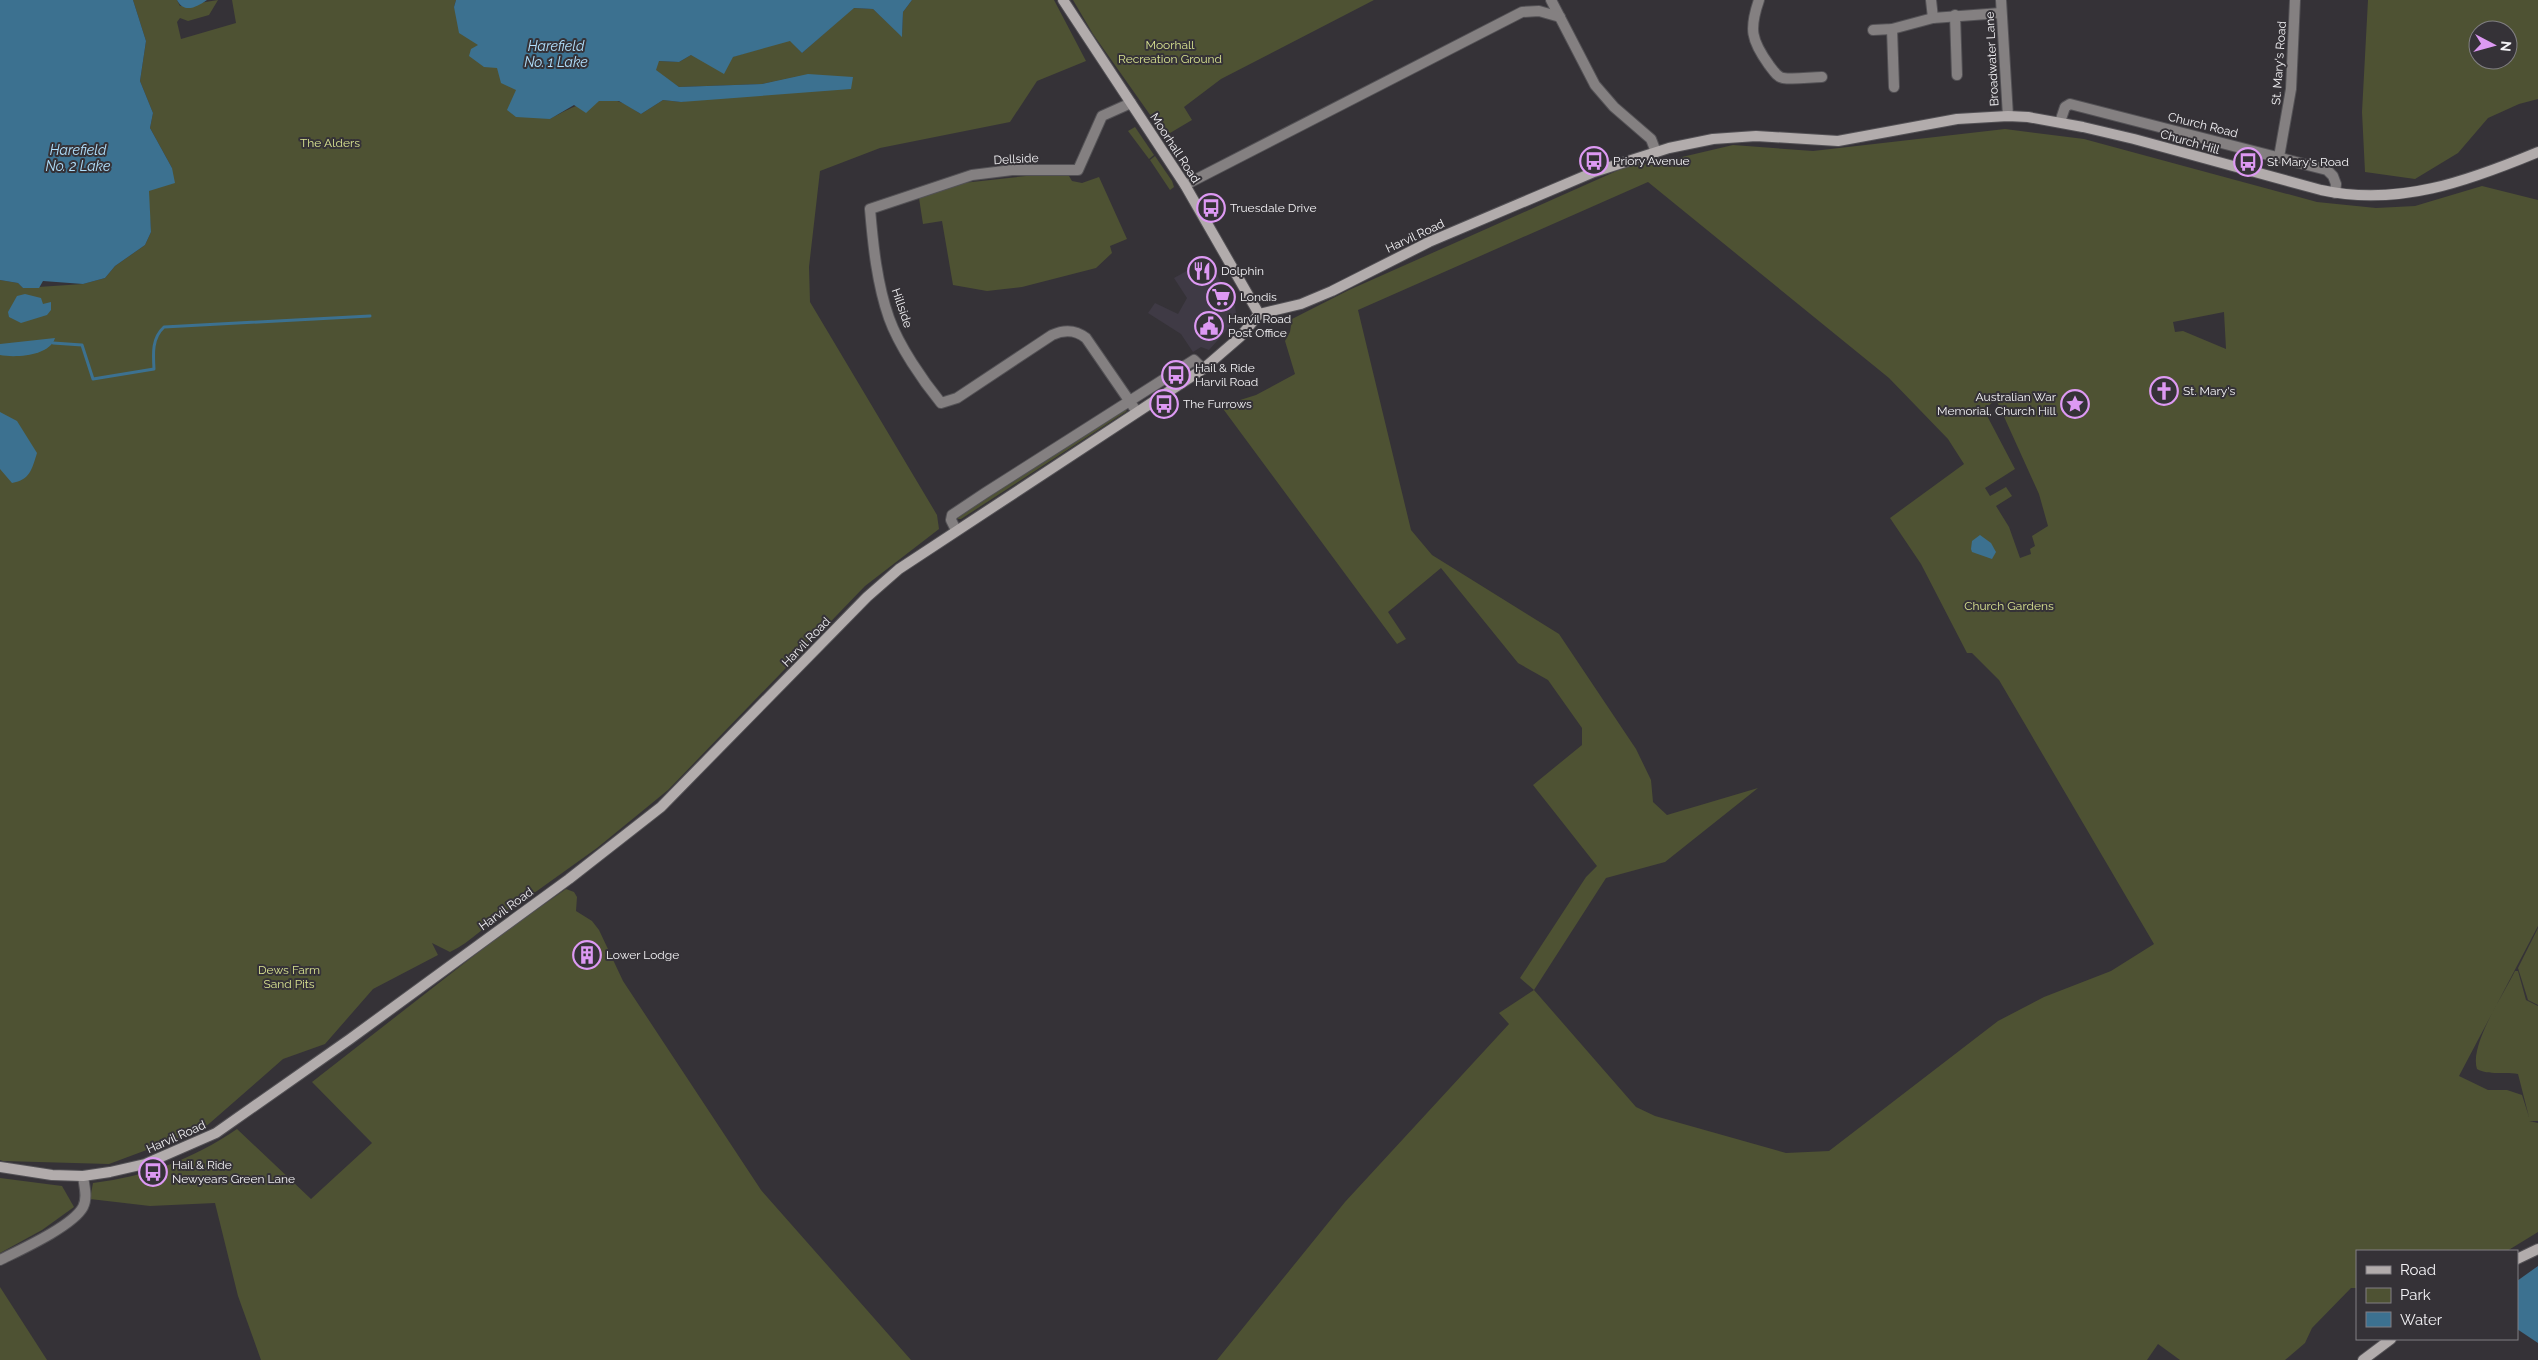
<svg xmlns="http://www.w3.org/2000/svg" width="2538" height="1360" viewBox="0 0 2538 1360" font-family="Raleway,sans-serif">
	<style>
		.built { fill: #3f3a45 }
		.green { fill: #4e5233; fill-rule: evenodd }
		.water { fill: #3c7190 }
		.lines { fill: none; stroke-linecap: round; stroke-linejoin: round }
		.stream { stroke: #3c7190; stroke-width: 3 }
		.street-casing { stroke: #535155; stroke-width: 12 }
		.secondary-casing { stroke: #535155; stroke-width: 12 }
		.street { stroke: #848081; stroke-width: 10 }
		.secondary { stroke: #b2acac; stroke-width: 10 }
		.labels { text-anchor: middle; stroke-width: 4; stroke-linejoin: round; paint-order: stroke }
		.park-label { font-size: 12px; fill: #d9e391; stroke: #353237 }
		.street-label { font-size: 12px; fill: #f3f2f5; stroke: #353237 }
		.poi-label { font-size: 12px; fill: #f3f2f5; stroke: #353237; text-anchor: start }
		.water-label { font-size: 14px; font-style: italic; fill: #b1e0fd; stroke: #353237 }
	</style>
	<rect width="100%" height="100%" fill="#353237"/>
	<path class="built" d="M 1208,259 L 1235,306 L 1236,313 L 1232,324 L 1209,350 L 1201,347 L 1193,352 L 1181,334 L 1148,313 L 1155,303 L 1178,314 L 1187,298 L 1174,278 Z"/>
	<g class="green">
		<path d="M 133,0 L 177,0 L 180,6 L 218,0 L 209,15 L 188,21 L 180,18 L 177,22 L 181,39 L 236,23 L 232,0 L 456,0 L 454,7 C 484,53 508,83 550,119 C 568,109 599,93 620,102 C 627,104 634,110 641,114 L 663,100 L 681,102 L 808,74 L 762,84 L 679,87 L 655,71 L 658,61 L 679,62 L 691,55 L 732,57 L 790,40 L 802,53 L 853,8 L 873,9 L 902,36 L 903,12 L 912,0 L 1054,0 L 1086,61 L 1037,81 L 1010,122 L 880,148 L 820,171 L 809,267 L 810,302 L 937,515 L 939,529 L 865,586 L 668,790 L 597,848 L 509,911 C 487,922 472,942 450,952 L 432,943 L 438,955 L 373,989 L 325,1044 L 283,1059 L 203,1129 L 109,1164 L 3,1161 L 0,1160 L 0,280 L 18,283 L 23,288 L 83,284 L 105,278 L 115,266 L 145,245 L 151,232 L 148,191 L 172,168 L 150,128 L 153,113 L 140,81 L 146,41 Z"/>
		<path d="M 1073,0 L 1374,0 L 1221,79 L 1184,107 L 1192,120 L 1165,136 L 1093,34 Z"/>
		<path d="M 2368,0 L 2538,0 L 2538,99 L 2519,104 L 2488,118 L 2458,153 L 2415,179 L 2365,172 L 2362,112 ZM 2478,30 L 2508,30 L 2508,60 L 2478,60 Z"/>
		<path d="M 1135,127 L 1154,155 L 1149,159 L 1128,131 Z"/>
		<path d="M 2005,129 L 2084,139 L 2317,202 L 2376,208 L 2415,206 L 2482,186 L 2538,200 L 2538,926 L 2459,1076 L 2488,1090 L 2507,1090 L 2522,1095 L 2529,1117 L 2518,1074 C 2505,1071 2489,1076 2477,1069 C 2469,1045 2504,994 2515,971 L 2518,971 L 2526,1000 L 2538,1006 L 2538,1121 L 2529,1121 L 2538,1123 L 2538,1232 L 2507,1251 L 2357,1251 L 2357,1288 L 2351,1288 L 2312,1328 L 2305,1343 L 2285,1360 L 2180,1360 L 2158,1344 L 2147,1360 L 1217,1360 L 1345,1202 L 1509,1024 L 1499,1013 L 1534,990 L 1520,978 L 1586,877 L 1597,866 L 1533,785 L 1582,745 L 1582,728 L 1548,680 L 1518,663 L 1441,568 L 1388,612 L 1406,639 L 1397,644 L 1221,406 L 1256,395 L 1295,374 L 1285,341 L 1290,332 L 1292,319 L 1349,290 L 1639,161 L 1648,165 L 1733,145 L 1813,151 ZM 1648,182 L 1889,378 L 1948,439 L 1964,464 L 1890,518 L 1921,564 L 1967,653 L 1972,653 L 1999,680 L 2154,944 L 2111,971 L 2044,997 L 1998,1021 L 1829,1151 L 1786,1153 L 1655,1116 L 1636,1107 L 1534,990 L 1606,878 L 1665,862 L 1758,788 L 1667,815 L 1653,802 L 1651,780 L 1636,749 L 1559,634 L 1432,555 L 1411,530 L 1358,310 ZM 2224,312 L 2226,349 L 2183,331 L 2175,332 L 2173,322 ZM 1996,399 L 2039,494 L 2048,526 L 2032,536 L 2035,546 L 2030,549 L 2031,554 L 2020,558 L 2009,527 L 1996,506 L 2012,496 L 2006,487 L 1990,496 L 1985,488 L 2015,469 L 1984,410 Z"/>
		<path d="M 1155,156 L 1172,181 L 1174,187 L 1170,190 L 1150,160 Z"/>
		<path d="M 1026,176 L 1069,176 L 1072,181 L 1082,183 L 1099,177 L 1127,239 L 1110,246 L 1112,253 L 1096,268 L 1022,287 L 987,291 L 953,285 L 942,221 L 923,224 L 919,198 L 963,183 Z"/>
		<path d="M 1125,409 L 1127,411 L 961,519 L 958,519 L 958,515 Z"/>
		<path d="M 566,889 L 574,892 L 577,897 L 576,911 L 592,921 L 599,930 L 623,981 L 761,1190 L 911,1360 L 261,1360 L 238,1296 L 215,1203 L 150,1206 L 90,1199 L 93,1183 C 148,1176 191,1160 237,1129 L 311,1199 L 372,1143 L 312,1082 L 503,933 Z"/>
		<path d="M 2538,928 L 2538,1005 L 2528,1000 L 2518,968 Z"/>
		<path d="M 0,1178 L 62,1186 L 74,1207 L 42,1230 L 0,1253 Z"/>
		<path d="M 0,1287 L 47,1360 L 0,1360 Z"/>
	</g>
	<g class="water">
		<path d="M 0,0 L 133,0 L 146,41 L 140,81 L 153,113 L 150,128 L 172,168 L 175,183 L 149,191 L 151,232 L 145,245 L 115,266 L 105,278 L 83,284 L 43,281 L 39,288 L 23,288 L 18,283 L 0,280 Z"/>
		<path d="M 177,0 L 207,0 C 197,7 184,14 177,0 Z"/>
		<path d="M 456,0 L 912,0 L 903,12 L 902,37 L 873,9 L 854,8 L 802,53 L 790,41 L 733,57 L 724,74 L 691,55 L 679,62 L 659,61 L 656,70 L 679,87 L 762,84 L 808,74 L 853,77 L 851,89 L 681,102 L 663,100 L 641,114 L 619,101 L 599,101 L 586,113 L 574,105 L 550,119 L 516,117 L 507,110 L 516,90 L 501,83 L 497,68 L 484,67 L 469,56 L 471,49 L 478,45 L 459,33 L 454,7 Z"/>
		<path d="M 25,294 L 41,298 L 43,304 L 51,302 L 51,310 L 47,315 L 21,323 L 9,317 L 8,312 L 17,296 Z"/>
		<path d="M 55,338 C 50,356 15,358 0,355 L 0,344 Z"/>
		<path d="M 0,412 L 17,421 L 37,453 C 32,469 30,480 12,483 L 0,469 Z"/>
		<path d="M 1980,535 L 1991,543 L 1996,552 L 1992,559 L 1972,552 L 1971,549 L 1972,541 Z"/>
		<path d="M 2538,1266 L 2538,1343 L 2517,1329 L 2517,1281 Z"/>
	</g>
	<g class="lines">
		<path class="stream" d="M 53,343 L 82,345 L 93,379 L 154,369 C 153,353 152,338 164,327 L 370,316"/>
		<defs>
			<g id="street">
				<path d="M 1551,0 L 1595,85 L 1614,107 L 1651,139 L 1656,152"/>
				<path d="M 1759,0 C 1749,29 1751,40 1769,65 C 1773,70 1777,77 1783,78 C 1795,80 1810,77 1822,77"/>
				<path d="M 1931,0 L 1933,18"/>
				<path d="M 2001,0 L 2008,116"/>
				<path d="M 1955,15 L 1957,75"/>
				<path d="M 1892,29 L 1894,87"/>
				<path d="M 1873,30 L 1892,29 L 1933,18 L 2001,13"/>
				<path d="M 1131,103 L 1102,116 L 1078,170 L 1012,170 L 972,175 L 870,209 C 873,245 877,284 889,318 C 899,346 923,381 941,403 L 957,398 L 1052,335 C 1065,329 1076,330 1086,338 L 1137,412"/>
				<path d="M 2060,122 L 2065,107 L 2070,104 L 2327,170 L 2333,176 L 2336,184 L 2335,193"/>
				<path d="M 2279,157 L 2291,89 L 2295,0"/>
				<path d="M 1185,185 L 1522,12 L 1539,11 L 1560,17"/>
				<path d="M 956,530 L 951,520 L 952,515 L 985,493 L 1194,360 L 1203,369"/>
				<path d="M 0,1260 C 20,1250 73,1226 83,1207 C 88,1197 84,1186 83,1176"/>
			</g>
			<g id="secondary">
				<path d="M 1063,0 L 1185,185 L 1259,314"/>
				<path d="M 0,1167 L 52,1175 L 83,1176 L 110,1172 L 145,1164 L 216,1133 L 350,1039 L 569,879 L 661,807 L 867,597 L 899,569 L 1203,369 L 1240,337 L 1259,314 L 1301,304 L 1332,291 L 1429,242 L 1594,172 L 1669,148 L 1713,139 L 1756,136 L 1838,141 L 1957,119 L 2008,116 L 2028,117 L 2083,127 L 2134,139 L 2321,190 C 2398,207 2468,181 2538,152"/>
				<path d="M 2517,1259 L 2538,1249"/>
				<path d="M 2363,1360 L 2391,1339"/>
			</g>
		</defs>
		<use href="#street" class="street-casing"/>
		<use href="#secondary" class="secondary-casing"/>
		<use href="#street" class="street"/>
		<use href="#secondary" class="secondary"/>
	</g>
	<defs>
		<symbol id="bus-ring" viewBox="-11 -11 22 22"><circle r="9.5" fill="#353237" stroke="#dd99f3" stroke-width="1.5"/><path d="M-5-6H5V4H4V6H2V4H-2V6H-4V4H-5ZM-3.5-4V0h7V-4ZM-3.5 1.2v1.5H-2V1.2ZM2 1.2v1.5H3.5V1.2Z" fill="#dd99f3"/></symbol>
		<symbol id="restaurant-ring" viewBox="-11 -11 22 22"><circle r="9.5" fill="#353237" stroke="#dd99f3" stroke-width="1.5"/><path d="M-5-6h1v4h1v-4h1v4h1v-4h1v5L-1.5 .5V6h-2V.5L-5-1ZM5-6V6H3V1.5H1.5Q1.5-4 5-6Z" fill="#dd99f3"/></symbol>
		<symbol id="supermarket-ring" viewBox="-11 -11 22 22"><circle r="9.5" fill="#353237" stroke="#dd99f3" stroke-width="1.5"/><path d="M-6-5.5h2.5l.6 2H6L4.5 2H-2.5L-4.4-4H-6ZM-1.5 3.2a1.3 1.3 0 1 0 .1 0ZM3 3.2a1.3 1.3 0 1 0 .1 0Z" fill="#dd99f3"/></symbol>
		<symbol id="civic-ring" viewBox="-11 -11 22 22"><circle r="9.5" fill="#353237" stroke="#dd99f3" stroke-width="1.5"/><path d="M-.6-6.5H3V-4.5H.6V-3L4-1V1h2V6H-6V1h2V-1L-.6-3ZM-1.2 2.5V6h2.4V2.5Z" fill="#dd99f3"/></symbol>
		<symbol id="church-ring" viewBox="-11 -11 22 22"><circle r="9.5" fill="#353237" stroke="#dd99f3" stroke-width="1.5"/><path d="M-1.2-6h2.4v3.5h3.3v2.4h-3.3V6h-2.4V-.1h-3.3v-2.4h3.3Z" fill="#dd99f3"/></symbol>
		<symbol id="sight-ring" viewBox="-11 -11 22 22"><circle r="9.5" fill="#353237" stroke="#dd99f3" stroke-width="1.5"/><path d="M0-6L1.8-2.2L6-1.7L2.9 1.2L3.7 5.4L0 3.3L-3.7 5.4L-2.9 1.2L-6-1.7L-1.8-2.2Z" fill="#dd99f3"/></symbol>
		<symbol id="building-ring" viewBox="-11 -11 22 22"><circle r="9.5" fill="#353237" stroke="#dd99f3" stroke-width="1.5"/><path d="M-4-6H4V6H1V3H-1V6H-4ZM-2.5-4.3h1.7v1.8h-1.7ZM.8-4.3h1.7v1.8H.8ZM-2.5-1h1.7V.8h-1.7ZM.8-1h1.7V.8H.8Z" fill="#dd99f3"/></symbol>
	</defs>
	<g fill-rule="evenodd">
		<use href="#bus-ring" x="1578" y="145" width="32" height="32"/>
		<use href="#bus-ring" x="2232" y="146" width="32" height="32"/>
		<use href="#bus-ring" x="1195" y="192" width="32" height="32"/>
		<use href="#restaurant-ring" x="1186" y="255" width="32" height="32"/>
		<use href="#supermarket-ring" x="1205" y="281" width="32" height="32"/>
		<use href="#civic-ring" x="1193" y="310" width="32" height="32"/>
		<use href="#bus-ring" x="1160" y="359" width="32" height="32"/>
		<use href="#church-ring" x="2148" y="375" width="32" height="32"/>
		<use href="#bus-ring" x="1148" y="388" width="32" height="32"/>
		<use href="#sight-ring" x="2059" y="388" width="32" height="32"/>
		<use href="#building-ring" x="571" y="939" width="32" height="32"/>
		<use href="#bus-ring" x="137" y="1156" width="32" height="32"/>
	</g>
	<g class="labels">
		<g class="park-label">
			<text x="1170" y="49">Moorhall<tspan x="1170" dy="14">Recreation Ground</tspan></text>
			<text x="330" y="147">The Alders</text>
			<text x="2009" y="610">Church Gardens</text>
			<text x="289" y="974">Dews Farm<tspan x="289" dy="14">Sand Pits</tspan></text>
		</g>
		<g class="street-label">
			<text transform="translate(1992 59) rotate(-93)" y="4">Broadwater Lane</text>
			<text transform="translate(2279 63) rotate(-86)" y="4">St. Mary's Road</text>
			<text transform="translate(2203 125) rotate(14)" y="4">Church Road</text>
			<text transform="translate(2190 142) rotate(16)" y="4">Church Hill</text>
			<text transform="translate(1175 148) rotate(57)" y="4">Moorhall Road</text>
			<text transform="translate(1016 159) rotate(-3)" y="4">Dellside</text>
			<text transform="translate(1415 236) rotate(-25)" y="4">Harvil Road</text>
			<text transform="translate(902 308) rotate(71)" y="4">Hillside</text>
			<text transform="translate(806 642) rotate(-46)" y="4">Harvil Road</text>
			<text transform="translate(506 909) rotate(-36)" y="4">Harvil Road</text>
			<text transform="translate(176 1137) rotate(-24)" y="4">Harvil Road</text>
		</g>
		<g class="poi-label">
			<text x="1613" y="165">Priory Avenue</text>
			<text x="2267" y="166">St Mary's Road</text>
			<text x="1230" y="212">Truesdale Drive</text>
			<text x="1221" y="275">Dolphin</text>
			<text x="1240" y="301">Londis</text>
			<text x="1228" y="323">Harvil Road<tspan x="1228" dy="14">Post Office</tspan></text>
			<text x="1195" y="372">Hail &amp; Ride<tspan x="1195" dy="14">Harvil Road</tspan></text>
			<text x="2183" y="395">St. Mary's</text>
			<text x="2056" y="401" text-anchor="end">Australian War<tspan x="2056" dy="14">Memorial, Church Hill</tspan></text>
			<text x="1183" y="408">The Furrows</text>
			<text x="606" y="959">Lower Lodge</text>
			<text x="172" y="1169">Hail &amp; Ride<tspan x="172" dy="14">Newyears Green Lane</tspan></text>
		</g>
		<g class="water-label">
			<text x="556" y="51">Harefield<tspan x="556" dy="16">No. 1 Lake</tspan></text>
			<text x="78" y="155">Harefield<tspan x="78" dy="16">No. 2 Lake</tspan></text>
		</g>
	</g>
	<rect x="2356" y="1250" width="162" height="90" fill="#353237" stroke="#817f83"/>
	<rect x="2366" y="1266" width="25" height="8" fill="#b2acac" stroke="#817f83"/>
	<text x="2400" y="1275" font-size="15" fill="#f3f2f5">Road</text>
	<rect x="2366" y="1288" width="25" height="15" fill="#4e5233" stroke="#817f83"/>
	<text x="2400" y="1300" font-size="15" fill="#f3f2f5">Park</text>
	<rect x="2366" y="1312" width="25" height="15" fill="#3c7190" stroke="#817f83"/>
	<text x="2400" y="1325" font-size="15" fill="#f3f2f5">Water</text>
	<g transform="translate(2493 45) rotate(96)"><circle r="24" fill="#353237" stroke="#817f83"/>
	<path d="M0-4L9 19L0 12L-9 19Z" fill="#dd99f3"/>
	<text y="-8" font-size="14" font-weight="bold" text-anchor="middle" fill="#f3f2f5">N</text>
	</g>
</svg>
